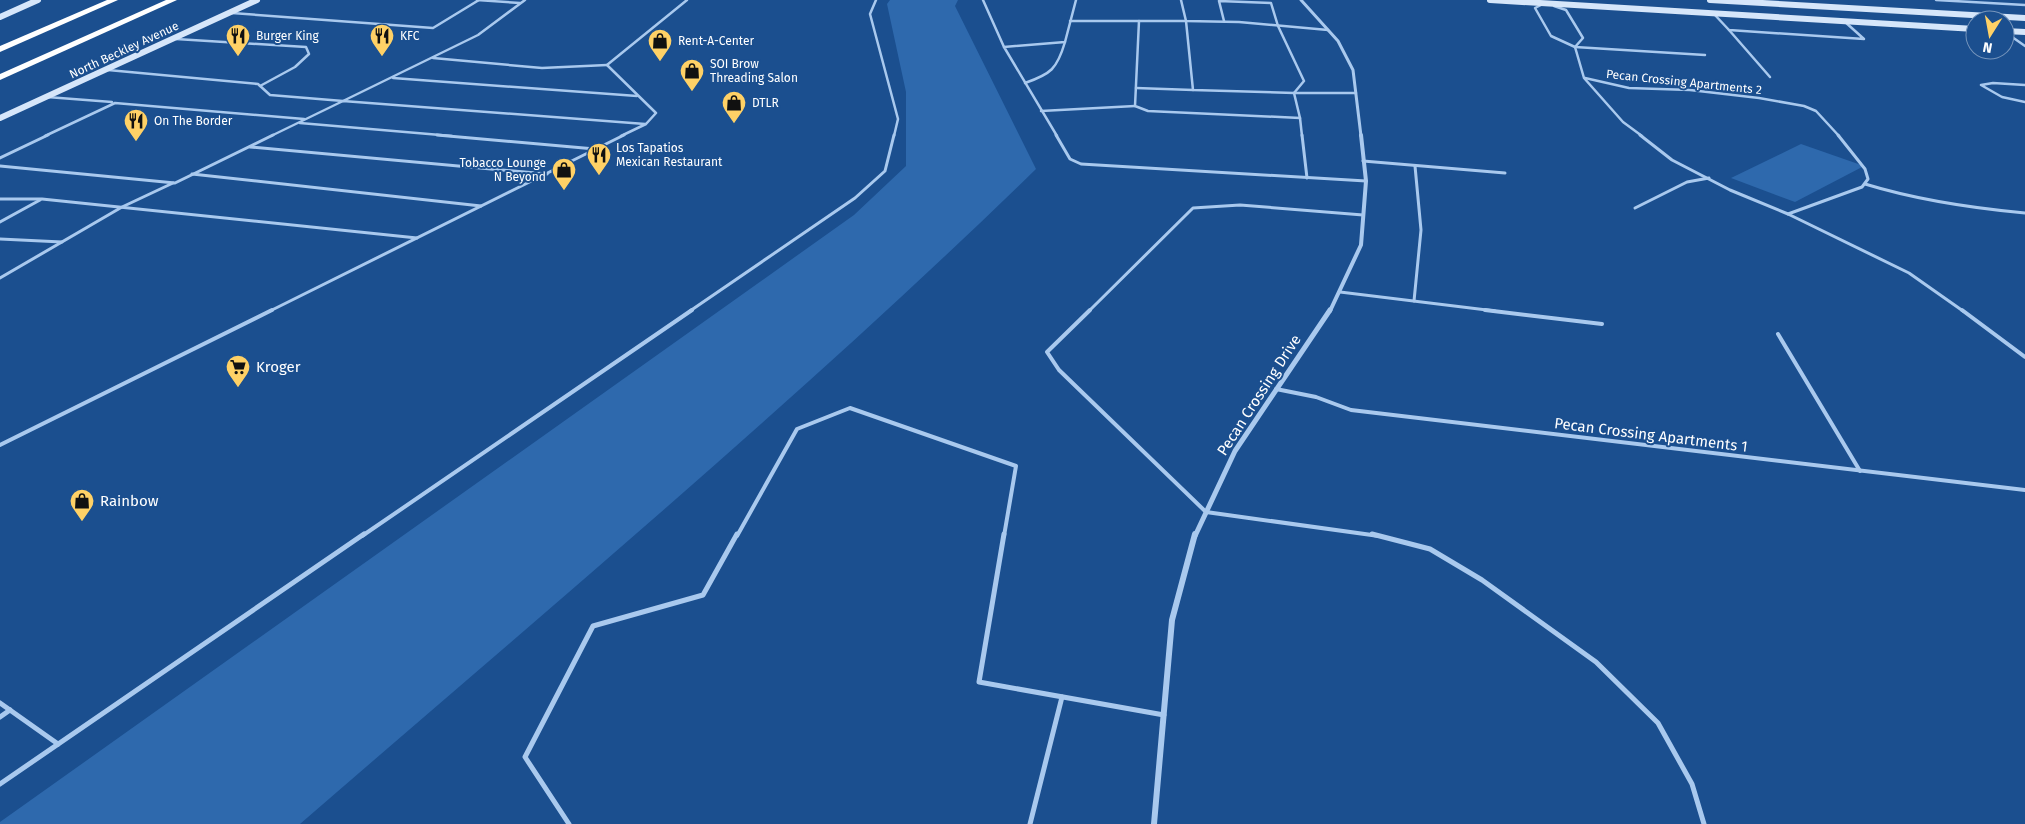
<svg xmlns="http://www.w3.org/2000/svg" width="2025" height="824" viewBox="0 0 2025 824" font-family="'Fira Sans',sans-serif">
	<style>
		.green { fill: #2e69ad }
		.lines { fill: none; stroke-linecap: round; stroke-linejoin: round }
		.service-far3 { stroke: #a9c9ee; stroke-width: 2.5 }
		.service-far2 { stroke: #a9c9ee; stroke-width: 3 }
		.service-far1 { stroke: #a9c9ee; stroke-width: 4 }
		.service { stroke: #a9c9ee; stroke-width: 5 }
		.minor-far3 { stroke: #a9c9ee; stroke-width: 3 }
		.minor-far2 { stroke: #a9c9ee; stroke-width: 4 }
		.minor-far1 { stroke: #a9c9ee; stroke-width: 5 }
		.minor { stroke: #a9c9ee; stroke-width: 6 }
		.secondary { stroke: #d6e6fa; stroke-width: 6 }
		.motorway { fill: #fff; fill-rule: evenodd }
		.labels { text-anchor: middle; stroke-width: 4; stroke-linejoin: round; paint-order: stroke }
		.far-poi-label { font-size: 12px; fill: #fff; stroke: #1b4f8f; text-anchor: start }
		.far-street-label { font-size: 12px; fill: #fff; stroke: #1b4f8f }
		.poi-label { font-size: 15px; fill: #fff; stroke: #1b4f8f; text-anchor: start }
		.street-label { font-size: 15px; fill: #fff; stroke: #1b4f8f }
	</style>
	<rect width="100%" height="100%" fill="#1b4f8f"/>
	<g class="green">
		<path d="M 890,0 L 958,0 L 955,6 L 1036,169 C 801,398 548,609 300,824 L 0,824 L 0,822 L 854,215 L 906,166 L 906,92 L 887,4 Z"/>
		<path d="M 1801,144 L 1864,166 L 1795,202 L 1731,178 Z"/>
	</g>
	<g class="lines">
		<g class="service-far3">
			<path d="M 477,0 L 520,3"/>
			<path d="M 876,0 L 870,14 L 898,119 L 894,136"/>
			<path d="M 983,0 L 1004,47"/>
			<path d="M 1181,0 L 1186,21 L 1239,22 L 1328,30"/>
			<path d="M 1936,0 L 2025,5"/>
			<path d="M 1543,4 L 1535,8 L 1551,36 L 1575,47 L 1705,55"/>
			<path d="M 1554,6 L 1566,10 L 1583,38 L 1575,47"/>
			<path d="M 232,13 L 433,28 L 479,0"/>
			<path d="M 1714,14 L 1729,30 L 1864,39 L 1844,21"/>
			<path d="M 1070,21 L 1139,21"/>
			<path d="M 1139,21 L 1186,21 L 1193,90 L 1294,93 L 1300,118 L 1148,111 L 1135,106 Z"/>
			<path d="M 1224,21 L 1219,1 L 1271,3 L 1278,26 L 1304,81 L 1294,93"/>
			<path d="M 1729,30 L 1770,77"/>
			<path d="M 2005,32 L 2025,46"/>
			<path d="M 176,39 L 306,47 L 309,54 L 295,67 L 260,86"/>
			<path d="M 1575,47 L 1584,78 L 1623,122 L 1642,136"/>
			<path d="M 433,58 L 542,68 L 607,65"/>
			<path d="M 108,70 L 258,84 L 270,95 L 343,101 L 478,35 L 525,0"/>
			<path d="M 393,78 L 637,96"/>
			<path d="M 1585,78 L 1629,88 L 1690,90 L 1759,98 L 1804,106 L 1816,111 L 1839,136"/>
			<path d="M 1025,83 C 1051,74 1057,69 1065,42"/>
			<path d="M 2025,85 L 1993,83 L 1981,85 L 2002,97 L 2025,102"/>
			<path d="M 1136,88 L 1193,90"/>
			<path d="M 1294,93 L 1356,93"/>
			<path d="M 47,97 L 112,102"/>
			<path d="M 1041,111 L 1135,106"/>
			<path d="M 1300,118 L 1302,136"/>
			<path d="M 300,123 L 452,136"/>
			<path d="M 45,136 L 115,103 L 304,119"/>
			<path d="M 271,136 L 343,101 L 645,124"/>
			<path d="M 621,136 L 646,124 L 656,113 L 607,65 L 687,0"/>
			<path d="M 1057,136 L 1004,47 L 1065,42 L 1076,0"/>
		</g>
		<g class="service-far2">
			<path d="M 437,135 L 595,149"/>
			<path d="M 1056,135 L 1070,159 L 1081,164 L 1366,181"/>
			<path d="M 1302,135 L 1307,178"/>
			<path d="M 1640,135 L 1672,160 L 1730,190 L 1788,214 L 1909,273 L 1963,311"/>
			<path d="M 250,147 L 547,174"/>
			<path d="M 0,158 L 48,135"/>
			<path d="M 1363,161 L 1505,173"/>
			<path d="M 0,166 L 175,183 L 273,135"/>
			<path d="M 192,174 L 481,206"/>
			<path d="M 1865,184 C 1917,200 1971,208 2025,213"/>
			<path d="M 0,199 L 42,199 L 417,238"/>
			<path d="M 1635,208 L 1687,182 L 1709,178"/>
			<path d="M 1788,214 L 1862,187 L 1868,179 L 1865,169 L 1838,135"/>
			<path d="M 0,222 L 40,200"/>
			<path d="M 0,239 L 62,242"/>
			<path d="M 0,278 L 122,207 L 173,183"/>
			<path d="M 1340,292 L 1495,311"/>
			<path d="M 1414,301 L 1421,230 L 1415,166"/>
			<path d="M 270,311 L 624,135"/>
			<path d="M 690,311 L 855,198 L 885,171 L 894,135"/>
			<path d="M 1089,311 L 1193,208 L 1240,205 L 1363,215"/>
		</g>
		<g class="service-far1">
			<path d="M 1090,310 L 1047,352 L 1059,370 L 1206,512 L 1379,536"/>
			<path d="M 1485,310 L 1602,324"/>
			<path d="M 1962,310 L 2025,357"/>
			<path d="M 1778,334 L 1860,471"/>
			<path d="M 1276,389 L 1316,397 L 1351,410 L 2025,490"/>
			<path d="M 0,445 L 272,310"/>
			<path d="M 362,536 L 692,310"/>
			<path d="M 737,536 L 797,429 L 850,408 L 1016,466 L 1004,536"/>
		</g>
		<g class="service">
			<path d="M 1004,534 L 979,682 L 1164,715"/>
			<path d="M 1372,534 L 1430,549 L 1482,580 L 1596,662 L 1658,723 L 1692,784 L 1704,824"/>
			<path d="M 0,703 L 58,744"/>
			<path d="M 0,717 L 10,710"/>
			<path d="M 0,784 L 364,534"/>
			<path d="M 569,824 L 525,757 L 593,626 L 703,595 L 737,534"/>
			<path d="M 1030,824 L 1062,697"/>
		</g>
		<path class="minor-far3" d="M 1301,0 L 1338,41 L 1353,70 L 1361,136"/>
		<path class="minor-far2" d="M 1330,311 L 1361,245 L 1366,181 L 1361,135"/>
		<path class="minor-far1" d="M 1195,536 L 1235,451 L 1330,310"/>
		<path class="minor" d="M 1154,824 L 1172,620 L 1195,534"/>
		<g class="secondary">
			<path d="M 1490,0 L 1975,29"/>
			<path d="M 1710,0 L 2025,18"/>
			<path d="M 0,17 L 38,0"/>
			<path d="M 2005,31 L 2025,32"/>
			<path d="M 0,118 L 257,0"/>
		</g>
		<g class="motorway">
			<path d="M 107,0 L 118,0 L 0,52 L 0,46 Z"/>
			<path d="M 166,0 L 177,0 L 0,80 L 0,74 Z"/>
		</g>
	</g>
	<defs>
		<symbol id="restaurant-pin" viewBox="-11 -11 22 30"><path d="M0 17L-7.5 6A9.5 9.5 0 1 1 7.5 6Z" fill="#ffd166" stroke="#1b4f8f"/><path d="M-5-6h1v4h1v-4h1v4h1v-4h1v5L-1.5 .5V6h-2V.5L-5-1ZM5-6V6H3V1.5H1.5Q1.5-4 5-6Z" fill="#111"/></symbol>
		<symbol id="shop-pin" viewBox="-11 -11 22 30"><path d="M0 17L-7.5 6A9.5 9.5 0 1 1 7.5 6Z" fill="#ffd166" stroke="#1b4f8f"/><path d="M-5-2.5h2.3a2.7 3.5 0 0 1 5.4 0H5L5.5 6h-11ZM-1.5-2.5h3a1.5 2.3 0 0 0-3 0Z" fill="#111"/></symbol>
		<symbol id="supermarket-pin" viewBox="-11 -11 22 30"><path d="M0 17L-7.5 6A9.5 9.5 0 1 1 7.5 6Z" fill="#ffd166" stroke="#1b4f8f"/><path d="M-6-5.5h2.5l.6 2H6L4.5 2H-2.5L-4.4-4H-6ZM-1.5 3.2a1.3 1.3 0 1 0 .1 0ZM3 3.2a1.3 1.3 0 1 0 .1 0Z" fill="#111"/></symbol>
	</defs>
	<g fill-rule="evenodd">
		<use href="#restaurant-pin" x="224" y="22" width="28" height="38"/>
		<use href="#restaurant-pin" x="368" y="22" width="28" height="38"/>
		<use href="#shop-pin" x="646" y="27" width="28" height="38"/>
		<use href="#shop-pin" x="678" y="57" width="28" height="38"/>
		<use href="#shop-pin" x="720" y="89" width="28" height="38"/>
		<use href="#restaurant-pin" x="122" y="107" width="28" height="38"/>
		<use href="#restaurant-pin" x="585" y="141" width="28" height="38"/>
		<use href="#shop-pin" x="550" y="156" width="28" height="38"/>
		<use href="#supermarket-pin" x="224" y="353" width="28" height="38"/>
		<use href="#shop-pin" x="68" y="487" width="28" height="38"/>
	</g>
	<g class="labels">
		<g class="far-poi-label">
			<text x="256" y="40">Burger King</text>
			<text x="400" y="40">KFC</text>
			<text x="678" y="45">Rent-A-Center</text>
			<text x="710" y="68">SOI Brow<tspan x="710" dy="14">Threading Salon</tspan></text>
			<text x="752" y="107">DTLR</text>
			<text x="154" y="125">On The Border</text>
			<text x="616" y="152">Los Tapatios<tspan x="616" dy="14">Mexican Restaurant</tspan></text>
			<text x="546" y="167" text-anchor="end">Tobacco Lounge<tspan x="546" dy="14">N Beyond</tspan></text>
		</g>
		<g class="far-street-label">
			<text transform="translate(124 50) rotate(-25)" y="4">North Beckley Avenue</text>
			<text transform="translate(1684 82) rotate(6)" y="4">Pecan Crossing Apartments 2</text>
		</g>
		<g class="poi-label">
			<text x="256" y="372">Kroger</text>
			<text x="100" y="506">Rainbow</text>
		</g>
		<g class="street-label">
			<text transform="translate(1259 395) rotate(-57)" y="5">Pecan Crossing Drive</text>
			<text transform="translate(1651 435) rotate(7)" y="5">Pecan Crossing Apartments 1</text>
		</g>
	</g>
	<g transform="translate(1990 35) rotate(191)"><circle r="24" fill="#1b4f8f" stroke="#7695bc"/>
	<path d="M0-4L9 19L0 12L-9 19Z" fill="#ffd166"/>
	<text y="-8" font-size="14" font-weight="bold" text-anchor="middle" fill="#ffffff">N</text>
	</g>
</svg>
